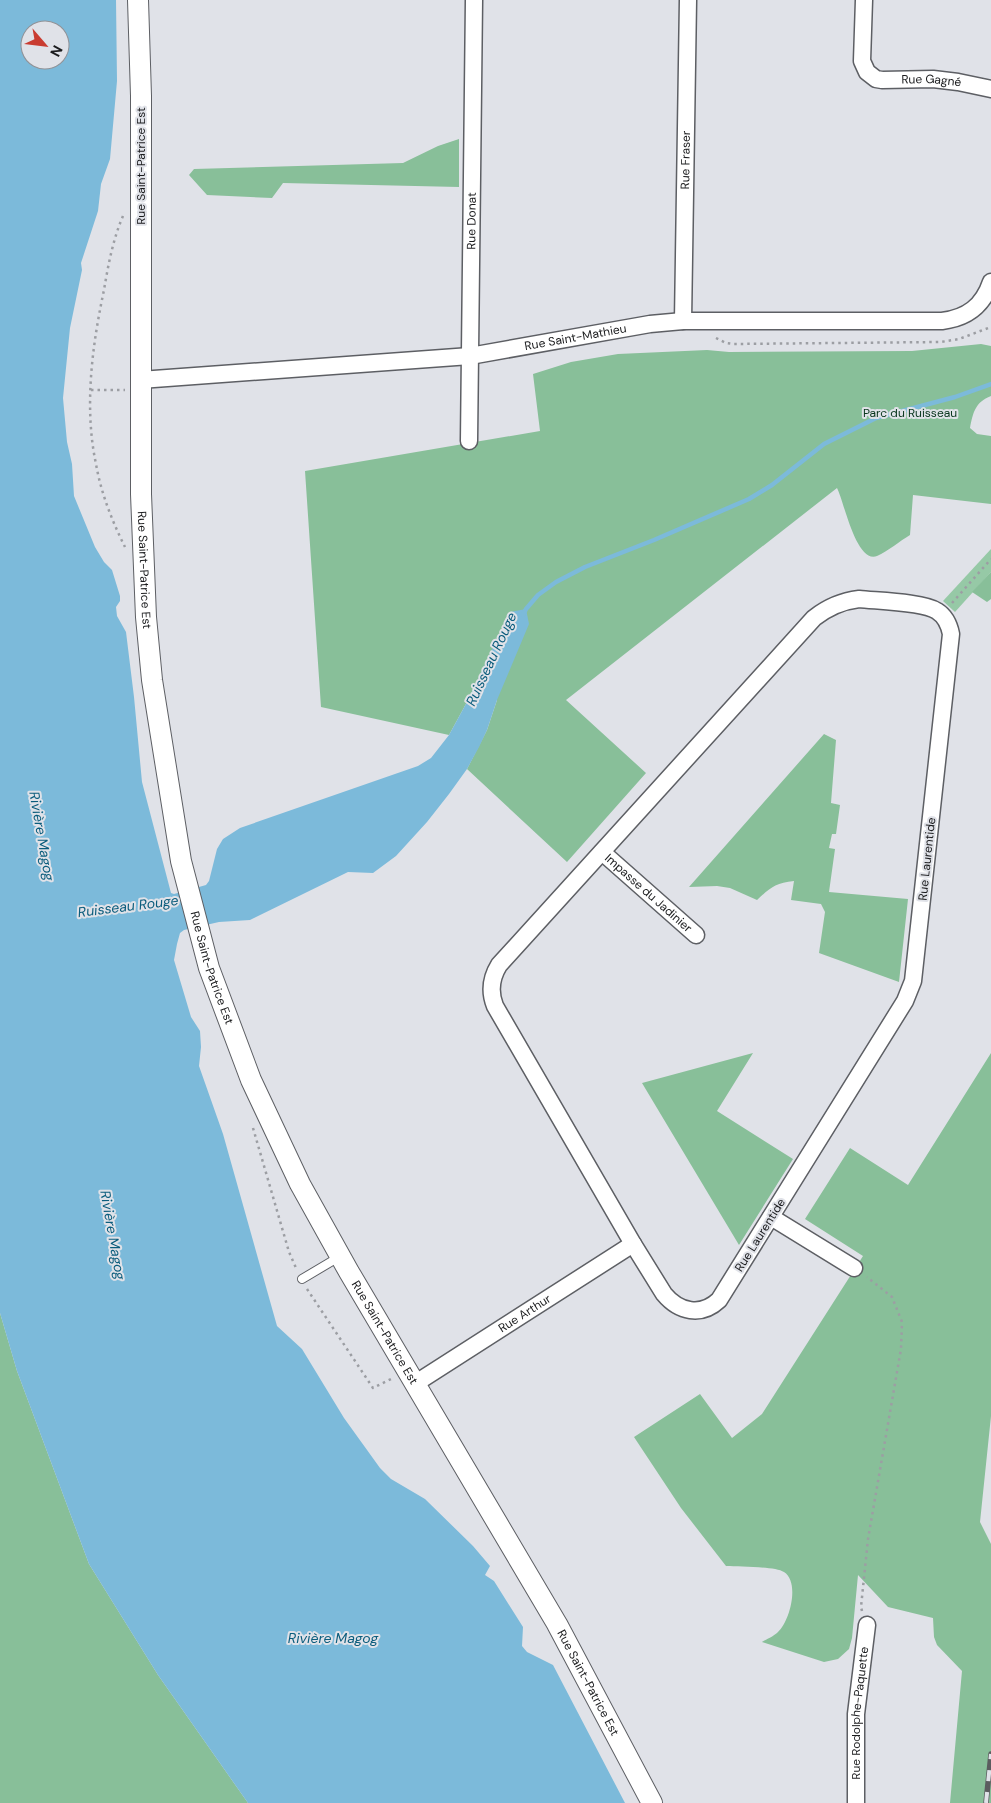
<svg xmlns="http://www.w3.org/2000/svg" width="991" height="1803" viewBox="0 0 991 1803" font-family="'DM Sans',sans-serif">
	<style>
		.green { fill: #96c9a6 }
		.forest { fill: #88bf99 }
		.water { fill: #7cbada; fill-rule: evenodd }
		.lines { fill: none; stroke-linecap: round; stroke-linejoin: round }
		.stream { stroke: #7cbada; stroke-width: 4.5 }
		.service-casing { stroke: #5d5f64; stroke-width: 10 }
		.minor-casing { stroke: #5d5f64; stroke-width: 19 }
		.tertiary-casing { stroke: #5d5f64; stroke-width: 22 }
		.path { stroke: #9c9ea3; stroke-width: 2.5; stroke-dasharray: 2.5 4; stroke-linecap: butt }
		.service { stroke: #fff; stroke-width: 8 }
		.minor { stroke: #fff; stroke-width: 16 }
		.tertiary { stroke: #fff; stroke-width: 20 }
		.rail-casing { stroke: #5b5c5f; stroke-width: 5.5 }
		.rail { stroke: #e0e2e8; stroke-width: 4; stroke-dasharray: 11; stroke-linecap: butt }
		.labels { text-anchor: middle; stroke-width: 4; stroke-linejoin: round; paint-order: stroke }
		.street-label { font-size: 12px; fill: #1a1b1d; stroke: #e0e2e8 }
		.park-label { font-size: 12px; fill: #08351c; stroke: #e0e2e8 }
		.water-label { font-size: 14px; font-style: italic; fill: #0a5c7c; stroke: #e0e2e8 }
	</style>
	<rect width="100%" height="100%" fill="#e0e2e8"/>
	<path class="green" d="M 991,549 L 991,572 L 955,612 L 943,601 Z"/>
	<g class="forest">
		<path d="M 459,139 L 459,187 L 283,183 L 272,198 L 207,195 L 189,175 L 194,169 L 403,163 L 438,146 Z"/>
		<path d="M 981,344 L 991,346 L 991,396 C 975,402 973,413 970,428 L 977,434 L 991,436 L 991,504 L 913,495 L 910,535 C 900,541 888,551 877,556 C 856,564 844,501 837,488 L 566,700 L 646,773 L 567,862 L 467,769 L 487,730 L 497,700 L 467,702 L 449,735 L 321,707 L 305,471 L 540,431 L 533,374 L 571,362 L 618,354 L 707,350 L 729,352 L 912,351 Z"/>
		<path d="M 991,572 L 991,599 L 987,602 L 972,592 Z"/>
		<path d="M 824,734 L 836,740 L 831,803 L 840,805 L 836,834 L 832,834 L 829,848 L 835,849 L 829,892 L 908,899 L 899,982 L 819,953 L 825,912 L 821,904 L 791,900 L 794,881 C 775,883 770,888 757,900 L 730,888 L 717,886 L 689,887 Z"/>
		<path d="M 753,1053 L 717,1111 L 793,1159 L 739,1245 L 642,1083 Z"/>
		<path d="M 991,1053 L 991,1416 L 980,1522 L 991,1544 L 991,1803 L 950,1803 L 962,1671 L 937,1645 L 934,1637 L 933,1618 L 888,1607 L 858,1575 L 852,1638 L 849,1649 L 838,1659 L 824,1662 L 762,1642 C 767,1639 774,1636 778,1632 C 790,1621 800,1582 784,1572 C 775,1566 739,1567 726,1566 L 681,1508 L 634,1437 L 700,1394 L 732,1438 L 762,1414 L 863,1256 L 805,1219 L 850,1148 L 908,1185 Z"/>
		<path d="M 0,1313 L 17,1371 L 89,1564 L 158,1675 L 248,1803 L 0,1803 Z"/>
	</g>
	<path class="water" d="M 0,0 L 116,0 L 117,81 L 110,159 L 101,184 L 98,211 L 81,263 L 82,270 L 70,328 L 63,398 L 67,442 L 72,464 L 74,496 L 95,547 L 104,562 L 112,570 L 120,596 L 120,601 L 116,607 L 117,616 L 126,632 L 134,697 L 142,782 L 171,893 L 174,894 L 206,885 L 209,881 L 217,849 L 223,839 L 240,828 L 418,766 L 431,758 L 449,735 L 467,702 L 510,612 L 526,609 L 529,624 L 497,700 L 487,730 L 479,747 L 467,769 L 449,794 L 427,822 L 396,856 L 373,873 L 348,872 L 250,920 L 219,922 L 184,930 L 180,933 L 177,944 L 174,960 L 191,1017 L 200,1031 L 201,1047 L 199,1066 L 223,1134 L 277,1326 L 302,1349 L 344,1418 L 380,1468 L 391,1479 L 425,1499 L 473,1546 L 490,1566 L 485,1575 L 494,1581 L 523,1627 L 522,1646 L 527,1652 L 553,1665 L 625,1803 L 248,1803 L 158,1675 L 89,1564 L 17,1371 L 0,1313 ZM 30,30 L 60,30 L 60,60 L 30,60 Z"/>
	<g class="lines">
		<path class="stream" d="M 523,615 L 526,609 L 538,595 L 556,582 L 585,567 L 654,540 L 749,499 L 772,485 L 824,444 L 876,418 L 955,397 L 991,384"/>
		<defs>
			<path id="service" d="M 302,1279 L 339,1257"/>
			<g id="minor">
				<path id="s1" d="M 864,0 L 862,61 L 867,72 L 876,79 L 882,80 L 933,79 L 958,82 L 991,89"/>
				<path id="s2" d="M 683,321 L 688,0"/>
				<path id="s3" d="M 140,380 L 470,356 L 650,324 L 683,321 L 942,321 C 967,318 983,306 991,282"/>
				<path id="s4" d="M 469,441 L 474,0"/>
				<path d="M 859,599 C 877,601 924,602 937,611 C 945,616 949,624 951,634 L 913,981 L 905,1001 L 719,1300 C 701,1317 679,1312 664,1294 L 633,1244 L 495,1006 C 489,991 491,978 499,965 L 814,618 C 828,607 842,601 859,599 Z"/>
				<path id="s5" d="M 602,852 L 696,935"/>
				<path d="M 771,1217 L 854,1268"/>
				<path id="s6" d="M 416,1383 L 633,1244"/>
				<path id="s7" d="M 856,1803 L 856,1714 L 867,1625"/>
			</g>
			<g id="tertiary">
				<path id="s8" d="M 138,0 L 141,96 L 141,494 L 146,617 L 152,680 L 181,861 L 209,968 L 251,1080 L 300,1184 L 349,1272 L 557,1624 L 652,1803"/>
			</g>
		</defs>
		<use href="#service" class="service-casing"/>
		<use href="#minor" class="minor-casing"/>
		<use href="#tertiary" class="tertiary-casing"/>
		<g class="path">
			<path d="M 123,216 C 113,239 108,266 104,290 C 92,346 84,408 96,464 C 101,493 112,521 125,547"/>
			<path d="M 716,338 L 726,343 L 733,344 L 941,342 L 959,339 L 991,327"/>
			<path d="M 91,390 L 125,390"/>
			<path d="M 952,603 L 991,559"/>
			<path d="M 253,1128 L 289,1252 L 296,1268"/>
			<path d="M 307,1289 L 373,1388 L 391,1379"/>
			<path d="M 862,1611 L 861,1607 L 868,1539 L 901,1349 L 902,1322 L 892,1297 L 867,1277"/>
		</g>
		<use href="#service" class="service"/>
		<use href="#minor" class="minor"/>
		<use href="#tertiary" class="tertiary"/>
		<defs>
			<path id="rail" d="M 986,1803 L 991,1754"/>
		</defs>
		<use href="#rail" class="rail-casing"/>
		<use href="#rail" class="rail"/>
	</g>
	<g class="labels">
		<g class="street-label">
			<text dy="4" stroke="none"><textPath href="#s1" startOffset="140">Rue Gagné</textPath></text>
			<text dy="4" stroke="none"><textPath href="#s2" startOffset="161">Rue Fraser</textPath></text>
			<text transform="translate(141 166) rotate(-90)" y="4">Rue Saint-Patrice Est</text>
			<text dy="4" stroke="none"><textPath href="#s4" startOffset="220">Rue Donat</textPath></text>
			<text dy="4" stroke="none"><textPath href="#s3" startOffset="438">Rue Saint-Mathieu</textPath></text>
			<text dy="4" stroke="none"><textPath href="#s8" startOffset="570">Rue Saint-Patrice Est</textPath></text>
			<text transform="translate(927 859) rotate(-84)" y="4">Rue Laurentide</text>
			<text dy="4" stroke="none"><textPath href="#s5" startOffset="62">Impasse du Jadinier</textPath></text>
			<text dy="4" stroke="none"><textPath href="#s8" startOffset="975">Rue Saint-Patrice Est</textPath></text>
			<text transform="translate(760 1235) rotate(-58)" y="4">Rue Laurentide</text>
			<text dy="4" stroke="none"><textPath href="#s6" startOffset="129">Rue Arthur</textPath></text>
			<text dy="4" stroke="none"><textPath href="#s8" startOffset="1380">Rue Saint-Patrice Est</textPath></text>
			<text dy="4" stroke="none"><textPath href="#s8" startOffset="1785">Rue Saint-Patrice Est</textPath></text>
			<text dy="4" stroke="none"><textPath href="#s7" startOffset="90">Rue Rodolphe-Paquette</textPath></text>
		</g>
		<g class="park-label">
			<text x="910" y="417">Parc du Ruisseau</text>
		</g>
		<g class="water-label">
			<text transform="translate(491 659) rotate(-65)" y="5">Ruisseau Rouge</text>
			<text transform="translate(42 836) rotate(80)" y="5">Rivière Magog</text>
			<text transform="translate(128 906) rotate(-7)" y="5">Ruisseau Rouge</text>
			<text transform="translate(113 1235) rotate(80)" y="5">Rivière Magog</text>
			<text x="333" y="1643">Rivière Magog</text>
		</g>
	</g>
	<g transform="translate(45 45) rotate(118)"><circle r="24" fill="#e0e2e8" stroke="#919297"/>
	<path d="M0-4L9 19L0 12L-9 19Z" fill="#c93c31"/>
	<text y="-8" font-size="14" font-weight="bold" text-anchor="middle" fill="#1a1b1d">N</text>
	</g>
</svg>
